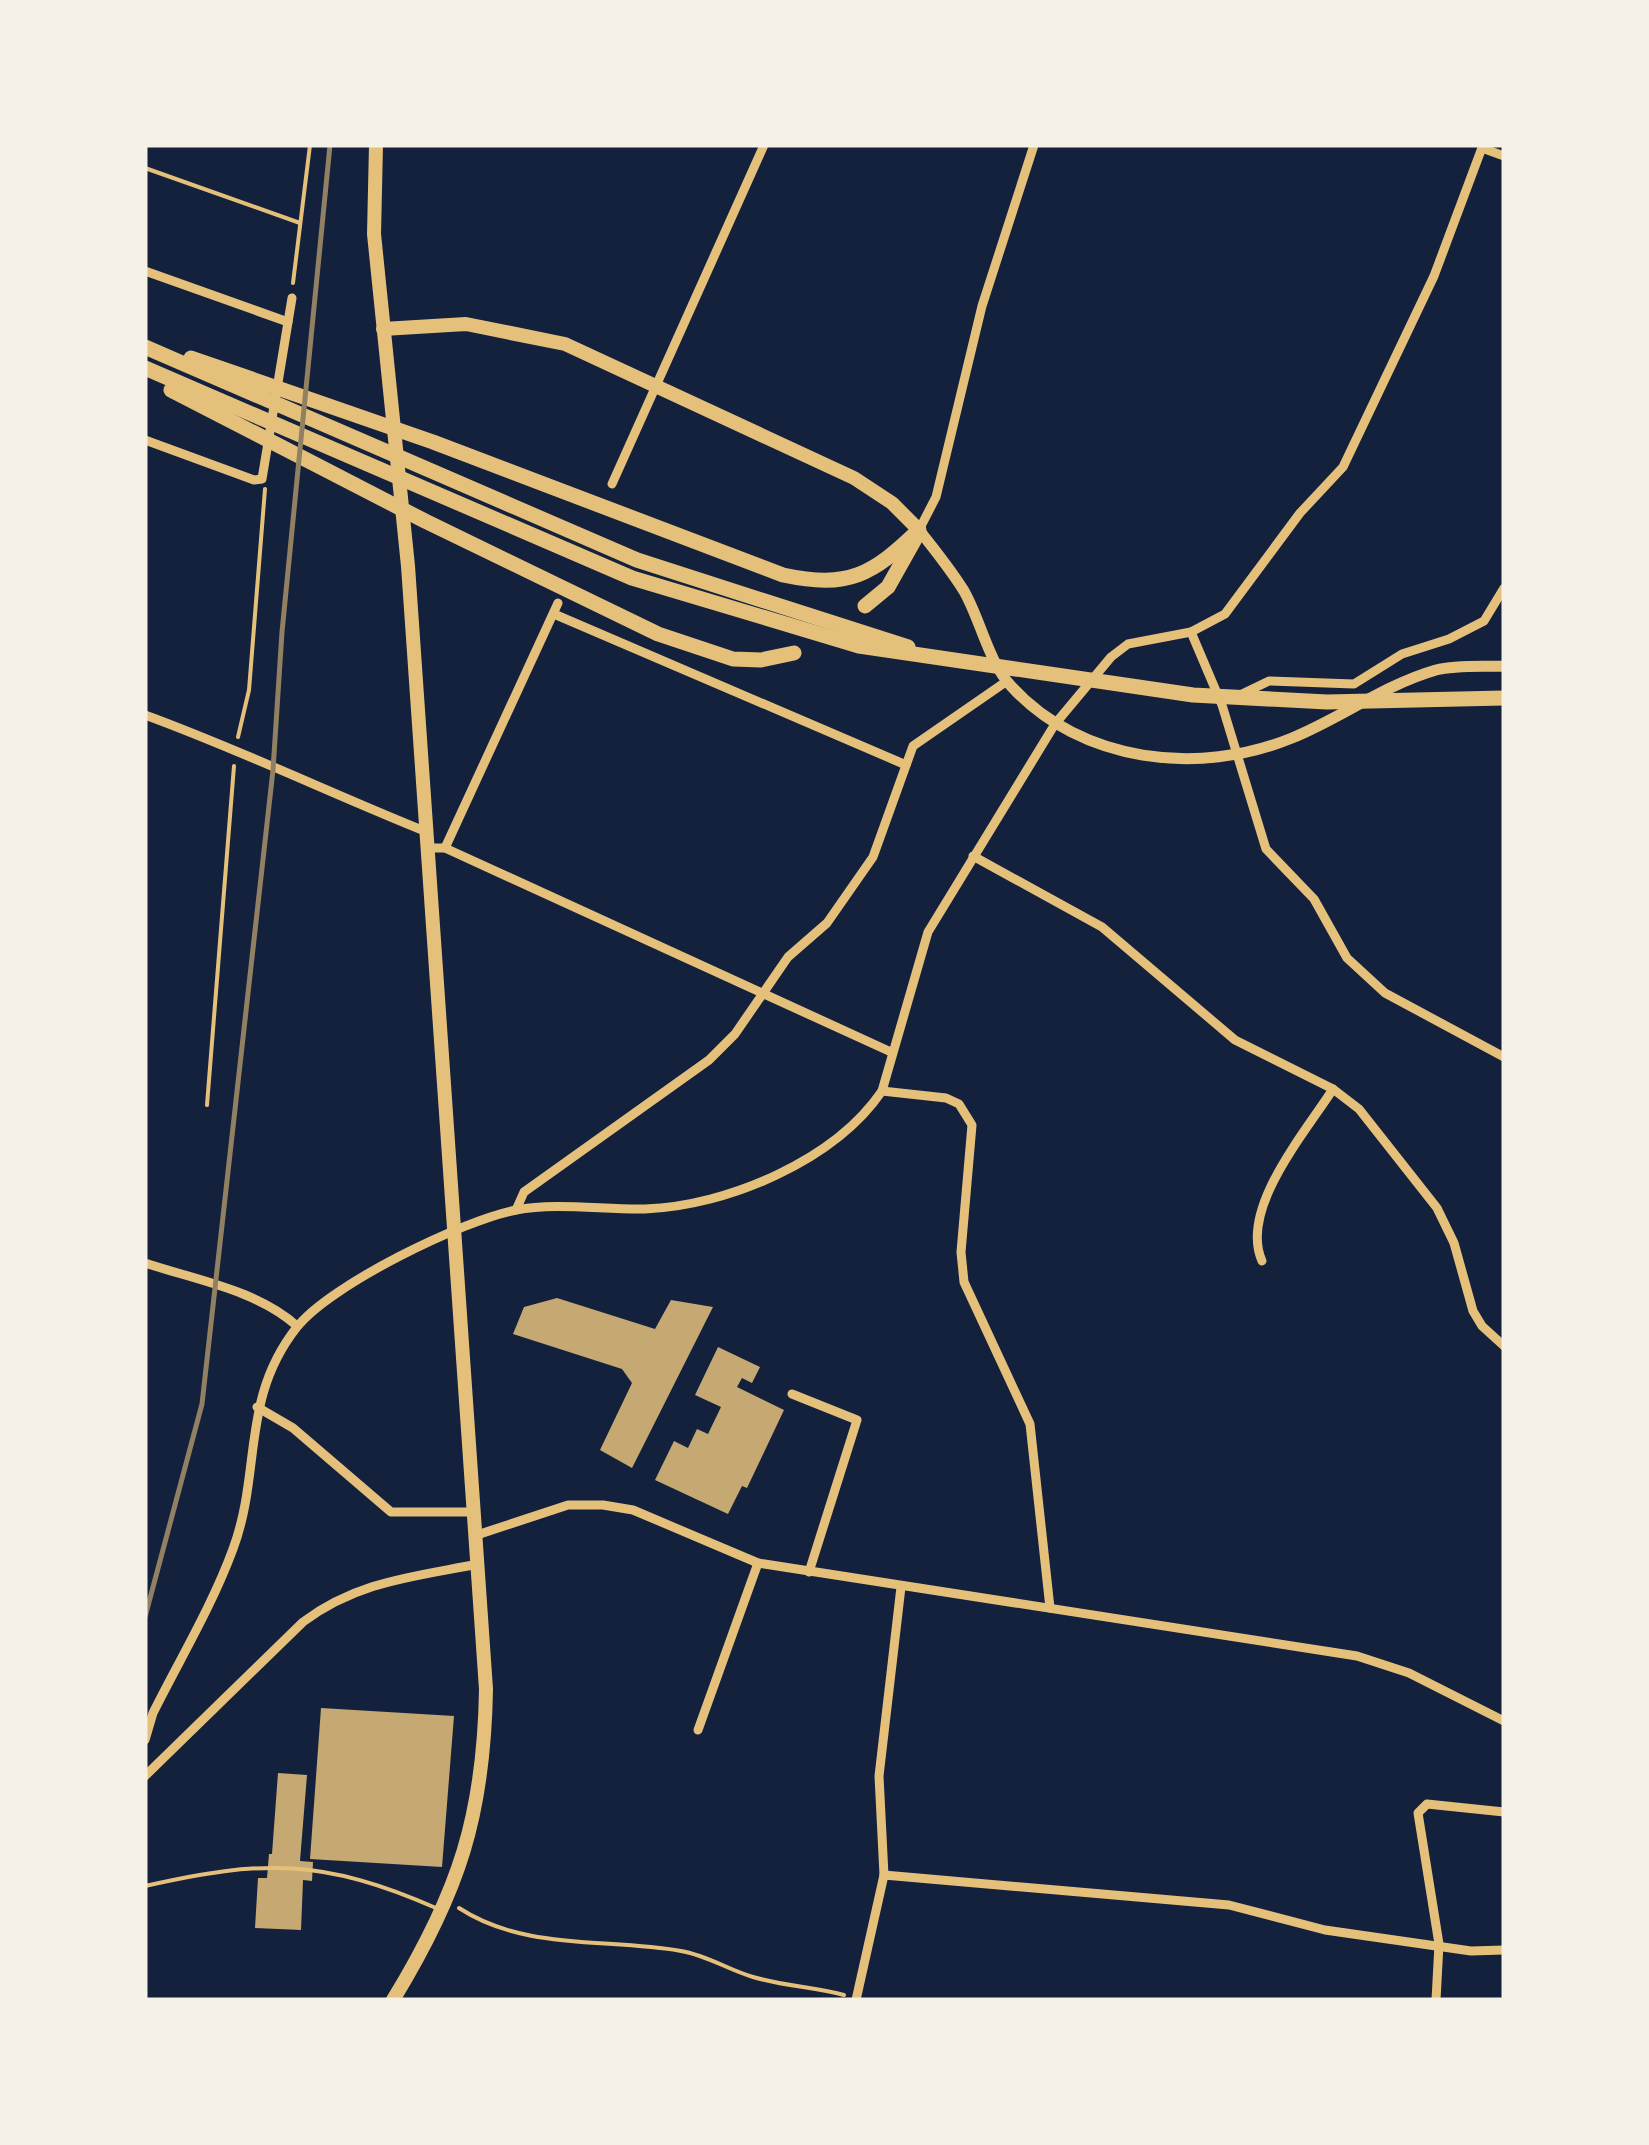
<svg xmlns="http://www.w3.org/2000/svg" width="1649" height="2145" viewBox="0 0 1649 2145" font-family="'Space Grotesk',sans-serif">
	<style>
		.building { fill: #c6a872 }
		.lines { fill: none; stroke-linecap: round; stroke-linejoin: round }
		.path { stroke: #e5c07b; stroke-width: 4 }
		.service { stroke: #e5c07b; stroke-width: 4 }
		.minor { stroke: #e5c07b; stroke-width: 9 }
		.tertiary { stroke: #e5c07b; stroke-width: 11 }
		.trunk { stroke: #e5c07b; stroke-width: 14 }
		.motorway { stroke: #e5c07b; stroke-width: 15 }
		.rail { stroke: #918062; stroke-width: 5 }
	</style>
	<rect width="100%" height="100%" fill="#14213d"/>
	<g class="building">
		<path d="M 557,1298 L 655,1329 L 671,1300 L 713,1307 L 632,1468 L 600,1450 L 632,1383 L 622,1369 L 513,1334 L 524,1307 Z"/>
		<path d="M 718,1347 L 760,1367 L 752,1383 L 742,1378 L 737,1387 L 784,1410 L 747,1488 L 742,1486 L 728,1514 L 655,1480 L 674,1441 L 688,1448 L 697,1429 L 708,1434 L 721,1407 L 695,1395 Z"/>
		<path d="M 321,1708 L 454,1716 L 442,1867 L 310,1859 Z"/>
		<path d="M 278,1773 L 307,1775 L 300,1861 L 313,1862 L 312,1881 L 303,1880 L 301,1930 L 255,1928 L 258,1878 L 267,1878 L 269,1854 L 272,1854 Z"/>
	</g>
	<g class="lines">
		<g class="path">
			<path d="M 145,168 L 300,223"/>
			<path d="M 293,283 L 310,145"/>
			<path d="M 238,737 L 249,690 L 265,489"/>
			<path d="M 207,1105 L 234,766"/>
			<path d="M 459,1908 C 525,1951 606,1938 681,1951 C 706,1955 729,1970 753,1977 C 783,1986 814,1987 844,1995"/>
		</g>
		<path class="service" d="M 145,1886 C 263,1859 324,1859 436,1908"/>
		<g class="minor">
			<path d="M 1482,148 L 1504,156"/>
			<path d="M 145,271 L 288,322"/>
			<path d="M 145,440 L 254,480 L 262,479 L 292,298"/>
			<path d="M 612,484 L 764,145"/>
			<path d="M 919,530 L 936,497 L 982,306 L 1034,145"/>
			<path d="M 554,614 L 906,765"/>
			<path d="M 1191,632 L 1222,705 L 1266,849 L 1314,899 L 1347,958 L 1385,993 L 1504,1057"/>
			<path d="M 1242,694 L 1269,681 L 1354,684 L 1402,654 L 1449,639 L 1484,621 L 1504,588"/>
			<path d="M 145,715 C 241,750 332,794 427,832"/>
			<path d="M 429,848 L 445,848 L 891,1052"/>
			<path d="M 445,848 L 558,603"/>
			<path d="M 973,856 L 1102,927 L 1235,1040 L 1333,1089 L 1359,1109 L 1437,1208 L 1454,1243 L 1473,1311 L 1482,1326 L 1504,1346"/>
			<path d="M 882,1091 L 946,1098 L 959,1104 L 972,1125 L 961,1252 L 964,1282 L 1030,1424 L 1050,1608"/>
			<path d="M 516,1210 L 524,1192 L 709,1060 L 735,1034 L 788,957 L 827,923 L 873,857 L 913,746 L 1007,681"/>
			<path d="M 1262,1261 C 1239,1209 1305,1133 1333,1089"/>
			<path d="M 145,1263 C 196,1280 257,1290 297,1326"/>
			<path d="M 792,1394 L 857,1420 L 809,1572"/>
			<path d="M 257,1407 L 293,1428 L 391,1512 L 475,1512"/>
			<path d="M 477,1535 L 568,1505 L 603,1505 L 633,1510 L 758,1563 L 1357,1656 L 1409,1673 L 1504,1721"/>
			<path d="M 698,1730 L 758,1563"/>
			<path d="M 145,1740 L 153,1713 C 180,1659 212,1606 233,1549 C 262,1471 240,1399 297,1327 C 330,1285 463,1220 516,1210 C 556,1202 604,1210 645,1209 C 728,1206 835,1160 882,1091 L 928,932 L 1055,724 L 1111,657 L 1128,644 L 1191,632 L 1225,614 L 1300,513 L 1343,467 L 1434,276 L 1483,145"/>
			<path d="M 145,1776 L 303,1622 C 358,1581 413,1577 478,1564"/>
			<path d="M 884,1875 L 1229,1905 L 1325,1930 L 1471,1951 L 1504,1950"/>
			<path d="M 856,2000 L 884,1875 L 879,1776 L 901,1587"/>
			<path d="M 1436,2000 L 1439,1944 L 1418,1813 L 1427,1804 L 1504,1812"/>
		</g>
		<path class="tertiary" d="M 919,530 C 935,550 951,570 964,591 C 981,621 988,661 1011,686 C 1081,763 1199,776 1292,738 C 1341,718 1384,685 1436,670 C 1457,665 1482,667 1504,666"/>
		<g class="trunk">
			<path d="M 376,145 L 374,234 L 408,566 L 486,1689 C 484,1815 459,1892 393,2000"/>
			<path d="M 383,329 L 466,324 L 565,344 L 854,478 L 892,503 L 919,530"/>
		</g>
		<g class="motorway">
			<path d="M 145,347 L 637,560 L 908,647"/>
			<path d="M 191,358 L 433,442 L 783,575 C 849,589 872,575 919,530"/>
			<path d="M 145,368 L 632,578 L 859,646 L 1193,695 L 1327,702 L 1504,698"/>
			<path d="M 171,390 L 425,521 L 658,634 L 733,659 L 761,660 L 794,653"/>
			<path d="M 865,606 L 888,587 L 915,539"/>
		</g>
		<path class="rail" d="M 145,1617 L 202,1404 L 273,770 L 282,632 L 330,145"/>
	</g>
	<rect width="1649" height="2145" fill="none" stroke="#f6f1e7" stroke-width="295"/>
</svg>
